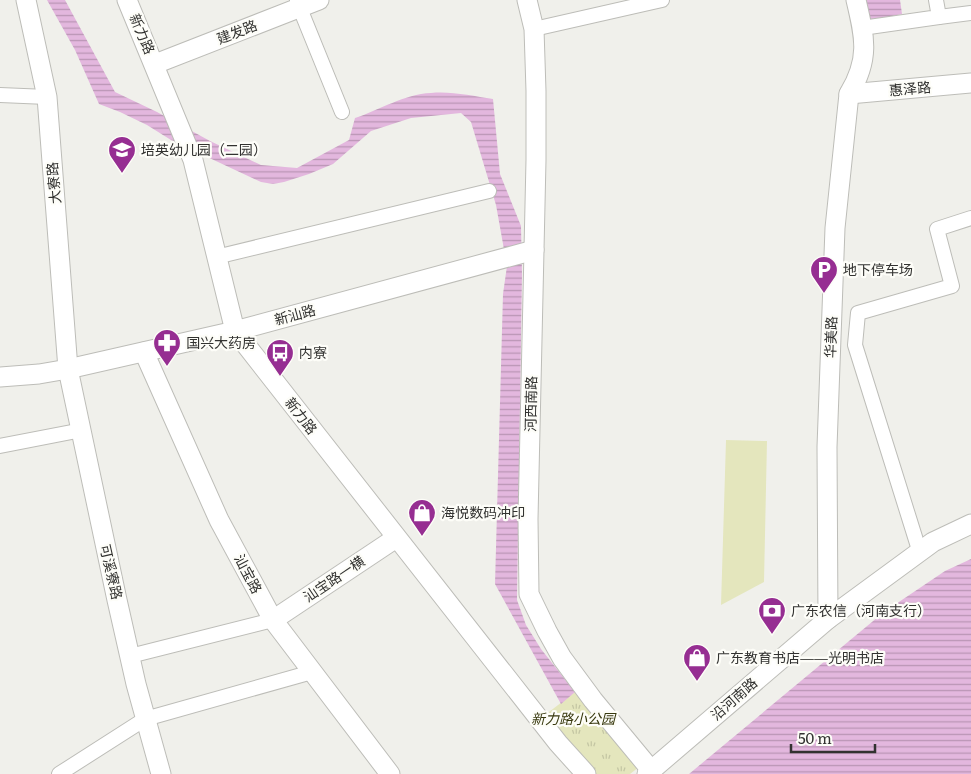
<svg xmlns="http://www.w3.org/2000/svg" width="971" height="774" viewBox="0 0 971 774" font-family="Literata,'Noto Sans SC',serif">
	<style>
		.green { fill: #e4e6bd }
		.park { fill: url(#park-tufts) }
		.water { fill: url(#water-rules) }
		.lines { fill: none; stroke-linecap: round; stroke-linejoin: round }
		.street-casing { stroke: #bdbdb8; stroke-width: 16 }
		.secondary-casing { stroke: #bdbdb8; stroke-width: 21 }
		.street { stroke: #fff; stroke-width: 14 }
		.secondary { stroke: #fff; stroke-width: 19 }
		.labels { text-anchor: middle; stroke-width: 4.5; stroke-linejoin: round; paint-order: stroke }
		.street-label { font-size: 14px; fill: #323230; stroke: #fdfdf8 }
		.poi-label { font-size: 14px; fill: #323230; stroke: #fdfdf8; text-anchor: start }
		.park-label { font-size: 14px; font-style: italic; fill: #38390e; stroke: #fdfdf8 }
	</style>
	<defs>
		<pattern id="park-tufts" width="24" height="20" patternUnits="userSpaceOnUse" patternTransform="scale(1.25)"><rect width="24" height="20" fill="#e4e6bd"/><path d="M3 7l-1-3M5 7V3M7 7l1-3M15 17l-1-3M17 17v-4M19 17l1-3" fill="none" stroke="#c4c6a3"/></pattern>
		<pattern id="water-rules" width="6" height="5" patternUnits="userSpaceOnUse" patternTransform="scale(1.25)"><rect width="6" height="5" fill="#e3b7de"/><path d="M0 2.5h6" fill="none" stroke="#b995b4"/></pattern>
	</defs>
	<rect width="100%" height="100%" fill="#f0f0eb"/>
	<path class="green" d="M 726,440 L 767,441 L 764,582 L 721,605 Z"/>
	<path class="park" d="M 575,692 L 639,767 L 630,774 L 596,774 L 545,715 Z"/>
	<g class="water">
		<path d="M 47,0 L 65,0 L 115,92 L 157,112 L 210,141 L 261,165 L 297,168 L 349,140 L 355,118 C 380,110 404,94 431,93 C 451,91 473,96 493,99 L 500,174 L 521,226 L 522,274 L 517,600 L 526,625 L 541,649 L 575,692 L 561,704 L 495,584 L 503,294 L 507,266 L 496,205 L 471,122 L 461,113 L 411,118 L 371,131 L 333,164 L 309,174 L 284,182 L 273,184 L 261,182 L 171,140 L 147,125 L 120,112 L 99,104 L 75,50 Z"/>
		<path d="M 862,0 L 900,0 L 902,14 L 868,21 Z"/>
		<path d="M 971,559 L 971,774 L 689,774 L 884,612 L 945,571 Z"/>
	</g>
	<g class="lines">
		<defs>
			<g id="street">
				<path d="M 297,1 L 342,112"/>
				<path d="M 939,17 L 971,13"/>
				<path d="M 862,28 L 939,17 L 936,0"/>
				<path d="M 534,29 L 662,0"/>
				<path d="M 0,95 L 47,97"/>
				<path d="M 216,257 L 489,191"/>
				<path d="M 0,446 L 82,430"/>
				<path d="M 920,553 L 855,345 L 858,313 L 952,286 L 937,229 L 971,218"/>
				<path d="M 130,656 L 273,620"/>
				<path d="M 59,774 L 145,719 L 312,672"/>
			</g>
			<g id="secondary">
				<path d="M 26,0 L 47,97 L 68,369 L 117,600 L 136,684 L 161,774"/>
				<path d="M 127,0 L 193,160 L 235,331 L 558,743 L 586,774"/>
				<path d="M 527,0 L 534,29 L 536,91 L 536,160 L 528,519 L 529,594 L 547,631 L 562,658 L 593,700 L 651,770"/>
				<path d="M 155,64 L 319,0"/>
				<path d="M 849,94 L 971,83"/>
				<path d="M 144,352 L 219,520 L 273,620 L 390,774"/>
				<path d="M 0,377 L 39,374 L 68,369 L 235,331 L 534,250"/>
				<path d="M 828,619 L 827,447 L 835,228 L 849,94 C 870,59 865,38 856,0"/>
				<path d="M 273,620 L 396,538"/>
				<path d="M 647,774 L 828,619 L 933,542 L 971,524"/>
			</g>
		</defs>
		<use href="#street" class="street-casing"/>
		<use href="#secondary" class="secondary-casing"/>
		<use href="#street" class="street"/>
		<use href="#secondary" class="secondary"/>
	</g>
	<defs>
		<symbol id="school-pin" viewBox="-11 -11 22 30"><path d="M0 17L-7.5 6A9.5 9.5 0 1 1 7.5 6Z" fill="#962e92" stroke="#fdfdf8"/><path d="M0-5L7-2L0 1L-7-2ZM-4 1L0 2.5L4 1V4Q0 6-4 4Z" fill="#fff"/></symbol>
		<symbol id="parking-pin" viewBox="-11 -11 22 30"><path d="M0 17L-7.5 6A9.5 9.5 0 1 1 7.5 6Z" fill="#962e92" stroke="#fdfdf8"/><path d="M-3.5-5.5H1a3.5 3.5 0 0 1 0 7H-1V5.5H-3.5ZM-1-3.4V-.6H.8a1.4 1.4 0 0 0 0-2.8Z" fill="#fff"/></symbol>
		<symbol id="pharmacy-pin" viewBox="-11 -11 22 30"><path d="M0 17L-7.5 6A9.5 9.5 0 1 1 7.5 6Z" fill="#962e92" stroke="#fdfdf8"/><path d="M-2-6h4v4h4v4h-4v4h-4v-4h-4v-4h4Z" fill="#fff"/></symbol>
		<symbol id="bus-pin" viewBox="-11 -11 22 30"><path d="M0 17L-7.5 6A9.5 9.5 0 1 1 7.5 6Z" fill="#962e92" stroke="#fdfdf8"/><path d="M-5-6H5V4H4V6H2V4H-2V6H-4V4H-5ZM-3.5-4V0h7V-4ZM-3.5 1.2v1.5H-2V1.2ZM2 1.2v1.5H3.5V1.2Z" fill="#fff"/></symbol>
		<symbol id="shop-pin" viewBox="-11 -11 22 30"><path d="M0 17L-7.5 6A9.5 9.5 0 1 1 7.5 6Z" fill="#962e92" stroke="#fdfdf8"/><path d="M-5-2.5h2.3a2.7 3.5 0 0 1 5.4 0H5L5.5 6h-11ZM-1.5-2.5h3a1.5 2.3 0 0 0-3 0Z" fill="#fff"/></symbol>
		<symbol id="bank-pin" viewBox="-11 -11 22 30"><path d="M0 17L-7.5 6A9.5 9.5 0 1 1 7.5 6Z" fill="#962e92" stroke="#fdfdf8"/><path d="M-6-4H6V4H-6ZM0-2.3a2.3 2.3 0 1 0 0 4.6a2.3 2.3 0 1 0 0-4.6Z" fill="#fff"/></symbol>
	</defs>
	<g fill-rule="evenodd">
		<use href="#school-pin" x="106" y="134" width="32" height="43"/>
		<use href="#parking-pin" x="808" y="254" width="32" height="43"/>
		<use href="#pharmacy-pin" x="151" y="327" width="32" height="43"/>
		<use href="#bus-pin" x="264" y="337" width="32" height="43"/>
		<use href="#shop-pin" x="406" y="497" width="32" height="43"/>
		<use href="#bank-pin" x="756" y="595" width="32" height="43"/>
		<use href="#shop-pin" x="681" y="642" width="32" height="43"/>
	</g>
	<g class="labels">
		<g class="street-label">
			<text transform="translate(237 32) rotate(-21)" y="5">建发路</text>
			<text transform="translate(142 34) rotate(67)" y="5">新力路</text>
			<text transform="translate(910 89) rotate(-5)" y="5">惠泽路</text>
			<text transform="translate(54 183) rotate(-95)" y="5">大寮路</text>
			<text transform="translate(295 315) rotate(-15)" y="5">新汕路</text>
			<text transform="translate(831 337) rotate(-88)" y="5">华美路</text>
			<text transform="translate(531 404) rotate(-89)" y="5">河西南路</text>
			<text transform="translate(301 416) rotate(52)" y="5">新力路</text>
			<text transform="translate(111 572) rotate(77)" y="5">可溪寮路</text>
			<text transform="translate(248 574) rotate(62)" y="5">汕宝路</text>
			<text transform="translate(334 579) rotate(-34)" y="5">汕宝路一横</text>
			<text transform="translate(734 699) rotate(-41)" y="5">沿河南路</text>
		</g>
		<g class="poi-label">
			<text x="141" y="155">培英幼儿园（二园）</text>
			<text x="843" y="275">地下停车场</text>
			<text x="186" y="348">国兴大药房</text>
			<text x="299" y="358">内寮</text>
			<text x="441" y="518">海悦数码冲印</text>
			<text x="791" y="616">广东农信（河南支行）</text>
			<text x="716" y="663">广东教育书店——光明书店</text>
		</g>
		<g class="park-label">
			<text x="573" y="724">新力路小公园</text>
		</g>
	</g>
	<path d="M791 744v8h84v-8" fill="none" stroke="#323230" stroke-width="2.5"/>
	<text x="798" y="744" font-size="15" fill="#323230" stroke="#fdfdf8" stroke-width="4" paint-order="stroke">50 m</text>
</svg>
